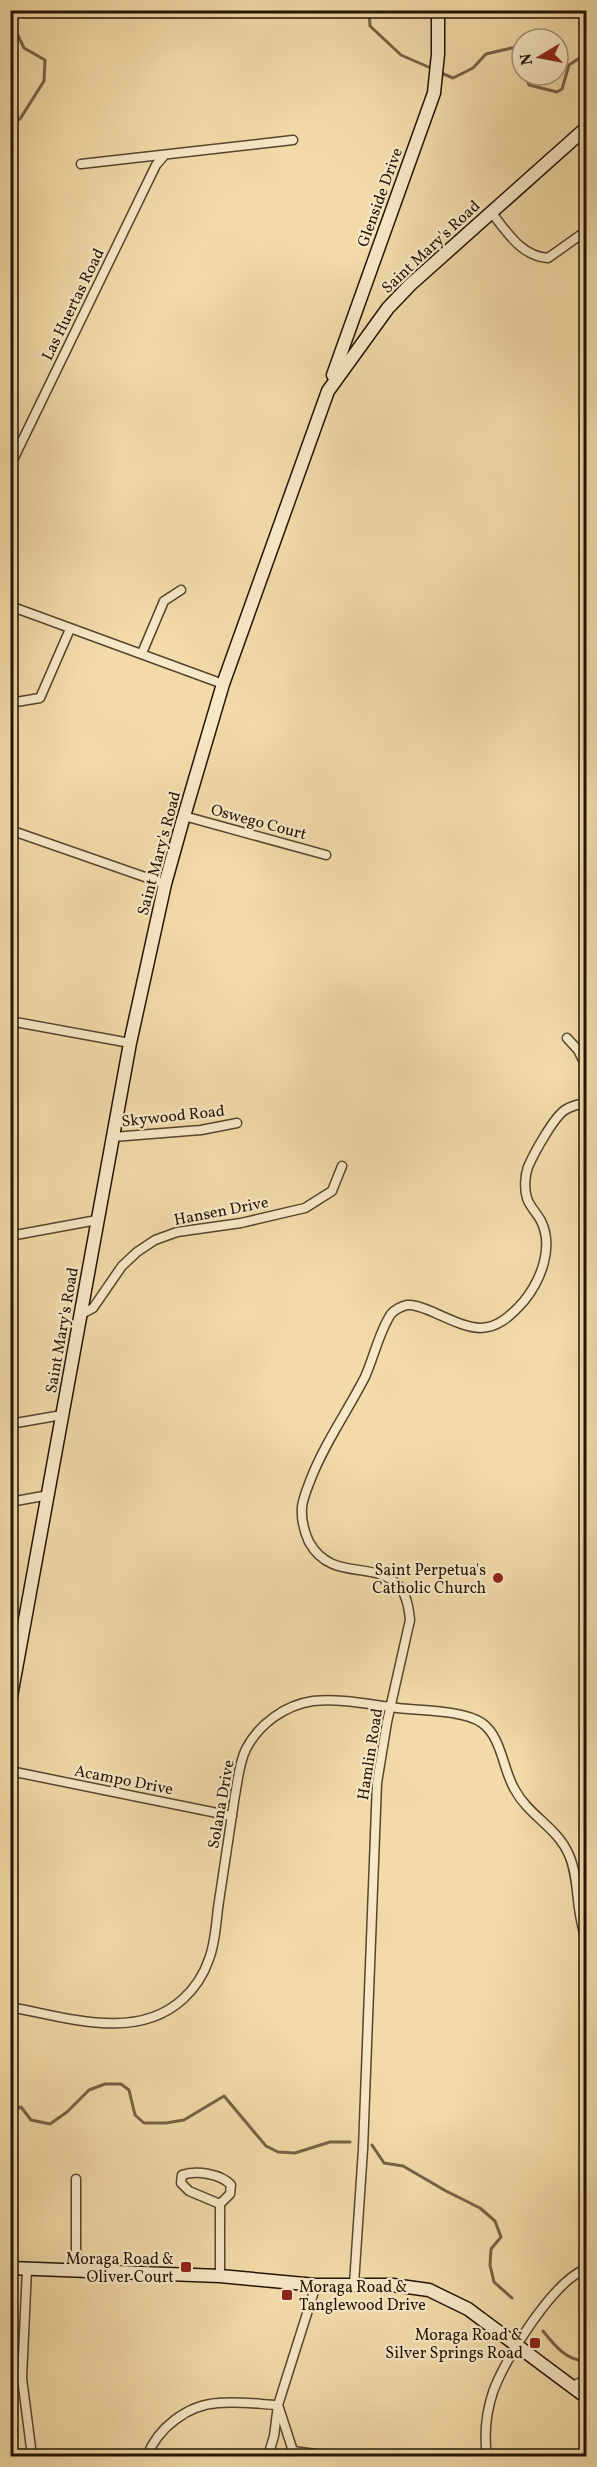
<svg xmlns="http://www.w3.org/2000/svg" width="597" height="2467" viewBox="0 0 597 2467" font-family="Vollkorn,serif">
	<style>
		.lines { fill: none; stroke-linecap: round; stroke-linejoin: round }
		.stream { stroke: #746245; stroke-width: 3 }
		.street-casing { stroke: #56452d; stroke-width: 11 }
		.secondary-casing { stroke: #221304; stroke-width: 15 }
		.street { stroke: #f7e8c7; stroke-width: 8 }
		.secondary { stroke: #f7e8c7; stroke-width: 12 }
		.poi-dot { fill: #8f2418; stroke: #f7e8c7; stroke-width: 2 }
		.labels { text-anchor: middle; stroke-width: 4.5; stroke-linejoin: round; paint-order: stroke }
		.street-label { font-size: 16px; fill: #221304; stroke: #f7e8c7 }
		.poi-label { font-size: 16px; fill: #221304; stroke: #f7e8c7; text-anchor: end }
	</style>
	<rect width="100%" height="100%" fill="#f2dba9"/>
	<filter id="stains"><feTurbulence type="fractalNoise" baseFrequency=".00333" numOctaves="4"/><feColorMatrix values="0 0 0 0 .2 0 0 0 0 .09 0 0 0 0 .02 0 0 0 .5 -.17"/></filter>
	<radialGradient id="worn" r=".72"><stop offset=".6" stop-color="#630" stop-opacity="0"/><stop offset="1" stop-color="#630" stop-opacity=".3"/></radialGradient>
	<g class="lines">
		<g class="stream">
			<path d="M 369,10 L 370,26 L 401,55 L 433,69"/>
			<path d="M 586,10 L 586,11"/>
			<path d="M 439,72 L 453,78 L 473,68 L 486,54 L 516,47 L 522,65"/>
			<path d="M 525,75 L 529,85 L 557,92 L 562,89 L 569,65 L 584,55 L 586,47"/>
			<path d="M 10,124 L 20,119 L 44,81 L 45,60 L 24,48 L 12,23 L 18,10"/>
			<path d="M 10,2111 L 21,2107 L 31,2120 L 50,2124 L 67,2112 L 89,2090 L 105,2084 L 121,2084 L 129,2090 L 135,2115 L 144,2123 L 166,2123 L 184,2120 L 224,2096 L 266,2146 L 278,2152 L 295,2153 L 330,2142 L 350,2142"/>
			<path d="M 372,2145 L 384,2163 L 403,2166 L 446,2191 L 480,2208 L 495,2221 L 501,2237 L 491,2249 L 490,2265 L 494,2282 L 512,2298"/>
			<path d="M 543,2331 C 555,2346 567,2361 586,2361"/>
		</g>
		<defs>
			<g id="street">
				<path d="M 81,164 L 293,140"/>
				<path d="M 491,212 C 507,232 521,256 548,258 L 586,231"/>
				<path d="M 10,466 L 156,165 L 163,157"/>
				<path d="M 10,606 L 223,684"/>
				<path d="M 142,653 L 164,601 L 181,590"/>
				<path d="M 10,703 L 40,698 L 70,629"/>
				<path d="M 184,816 L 326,855"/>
				<path d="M 10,830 L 165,884"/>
				<path d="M 10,1021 L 130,1043"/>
				<path d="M 567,1038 L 578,1050 L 586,1066"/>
				<path d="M 113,1137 L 201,1130 L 237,1123"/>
				<path d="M 10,1236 L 97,1220"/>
				<path d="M 80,1315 L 93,1308 L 122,1266 L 137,1252 L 155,1240 L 177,1232 L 241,1223 L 305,1208 L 332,1191 L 342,1166"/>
				<path d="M 10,1424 L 62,1415"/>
				<path d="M 10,1502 L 49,1495"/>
				<path d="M 10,1771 L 232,1816"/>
				<path d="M 10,2007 C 66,2017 136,2042 183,1999 C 195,1988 204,1974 209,1959 C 215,1944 216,1925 218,1908 C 224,1870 229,1833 235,1795 C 238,1780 239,1763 246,1749 C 259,1724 285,1705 313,1701 C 341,1698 371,1705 398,1708 C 421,1711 464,1710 482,1723 C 502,1737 503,1771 515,1790 C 529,1816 558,1828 569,1855 C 580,1880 575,1911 586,1938"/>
				<path d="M 27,2269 L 22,2378 L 32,2456"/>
				<path d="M 76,2271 L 76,2179"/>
				<path d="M 220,2276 L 220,2204 L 230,2194 L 231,2185 C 221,2174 197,2170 182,2175 L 181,2183 L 189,2191 L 220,2204"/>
				<path d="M 354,2284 L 363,2149 L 377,1783 L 387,1722 L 410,1620 C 409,1609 407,1595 399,1586 C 374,1559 332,1583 309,1542 C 304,1531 301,1519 302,1507 C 303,1498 307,1489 310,1481 C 324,1444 347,1412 365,1377 C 374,1357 379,1332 391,1314 C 394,1310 402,1306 407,1305 C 416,1304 425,1309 433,1312 C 475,1331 491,1339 524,1301 C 541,1280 554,1247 541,1221 C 537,1213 529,1206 527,1198 C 524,1189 525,1175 528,1167 C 534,1153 554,1117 565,1110 C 571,1106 579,1104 586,1103"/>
				<path d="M 316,2285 L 278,2405 L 293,2451 L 331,2456"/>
				<path d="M 572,2386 L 586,2380"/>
				<path d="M 147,2456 C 158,2428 187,2405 218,2403 C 237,2401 259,2404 278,2405 L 274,2436 L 268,2456"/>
				<path d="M 487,2456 C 484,2435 486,2413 493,2392 C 504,2360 554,2280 586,2269"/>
			</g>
			<g id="secondary">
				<path d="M 333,375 L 434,93 L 438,54 L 438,10"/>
				<path d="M 10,1702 L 130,1043 L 165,884 L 182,823 L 223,684 L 328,391 L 388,308 L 410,285 L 586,128"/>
				<path d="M 10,2268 L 220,2276 L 316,2285 L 393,2285 L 429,2290 L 468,2309 L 586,2397"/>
			</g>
		</defs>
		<use href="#street" class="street-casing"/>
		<use href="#secondary" class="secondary-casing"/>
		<use href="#street" class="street"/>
		<use href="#secondary" class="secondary"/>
	</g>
	<g class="poi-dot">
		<circle cx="498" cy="1578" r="6"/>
		<rect x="180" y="2261" width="12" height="12" rx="3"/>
		<rect x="281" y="2289" width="12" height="12" rx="3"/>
		<rect x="529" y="2337" width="12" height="12" rx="3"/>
	</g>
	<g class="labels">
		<g class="street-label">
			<text transform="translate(379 197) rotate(-70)" y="6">Glenside Drive</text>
			<text transform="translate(430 246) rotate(-43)" y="6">Saint Mary's Road</text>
			<text transform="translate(72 304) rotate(-64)" y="6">Las Huertas Road</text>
			<text transform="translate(259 821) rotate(15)" y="6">Oswego Court</text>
			<text transform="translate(158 853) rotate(-75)" y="6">Saint Mary's Road</text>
			<text transform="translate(173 1115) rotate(-6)" y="6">Skywood Road</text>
			<text transform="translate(221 1210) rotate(-11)" y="6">Hansen Drive</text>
			<text transform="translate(61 1330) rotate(-80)" y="6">Saint Mary's Road</text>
			<text transform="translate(369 1754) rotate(-81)" y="6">Hamlin Road</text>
			<text transform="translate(124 1779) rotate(11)" y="6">Acampo Drive</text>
			<text transform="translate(220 1804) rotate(-80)" y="6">Solana Drive</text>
		</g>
		<g class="poi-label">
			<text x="486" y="1575">Saint Perpetua's<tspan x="486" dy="18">Catholic Church</tspan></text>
			<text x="174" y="2264">Moraga Road &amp;<tspan x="174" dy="18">Oliver Court</tspan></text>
			<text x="299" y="2292" text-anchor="start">Moraga Road &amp;<tspan x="299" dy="18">Tanglewood Drive</tspan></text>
			<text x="523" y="2340">Moraga Road &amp;<tspan x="523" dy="18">Silver Springs Road</tspan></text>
		</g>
	</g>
	<rect width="597" height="2467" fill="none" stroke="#f2dba9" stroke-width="36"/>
	<rect x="12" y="12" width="573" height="2443" fill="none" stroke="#221304" stroke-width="3"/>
	<rect x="18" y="18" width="561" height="2431" fill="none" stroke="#221304" stroke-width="1.5"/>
	<g transform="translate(540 57) rotate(260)"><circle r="28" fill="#f7e8c7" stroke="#a29379" stroke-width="1.5"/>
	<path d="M0-4.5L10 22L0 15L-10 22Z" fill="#8f2418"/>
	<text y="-9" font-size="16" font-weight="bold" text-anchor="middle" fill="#221304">N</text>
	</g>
	<rect width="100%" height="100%" filter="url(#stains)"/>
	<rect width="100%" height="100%" fill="url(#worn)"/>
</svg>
